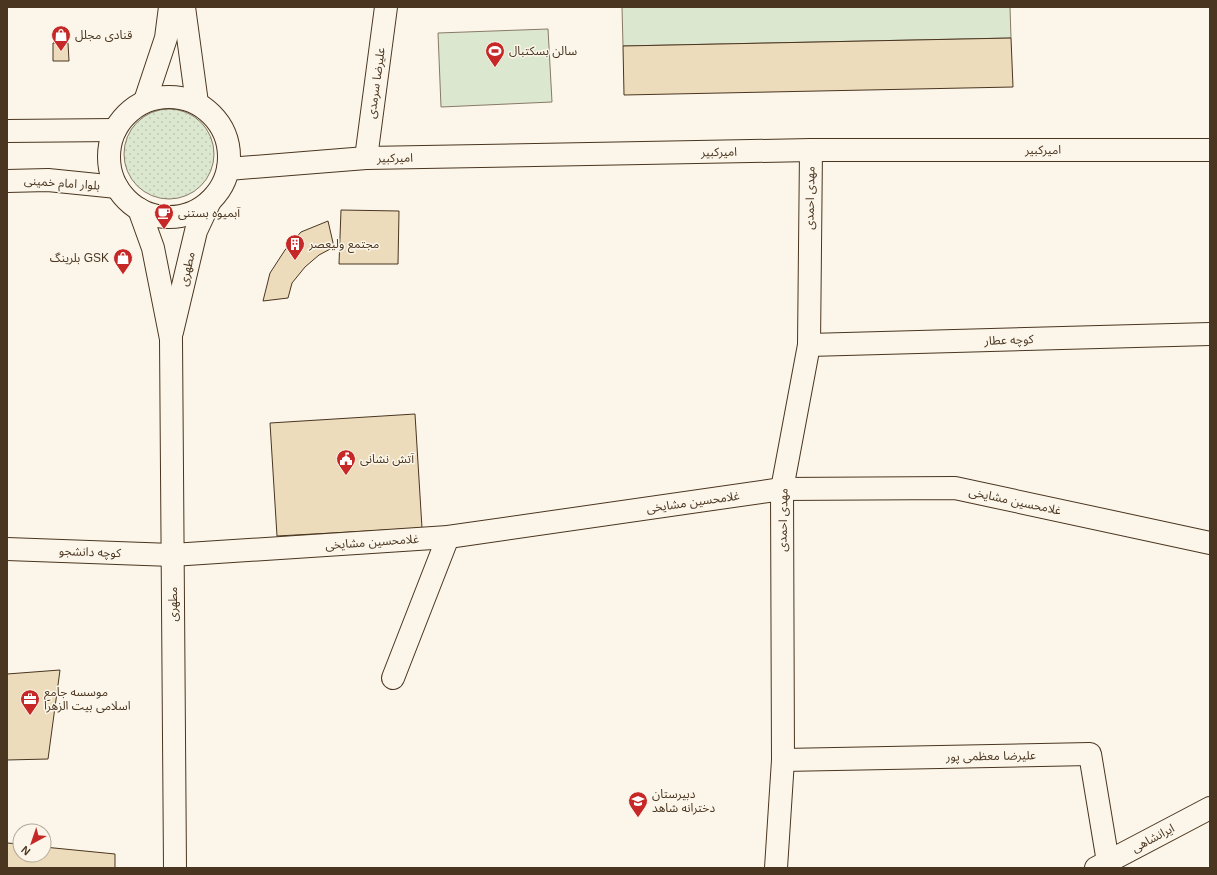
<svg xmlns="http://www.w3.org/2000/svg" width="1217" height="875" viewBox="0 0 1217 875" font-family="Arial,'Noto Sans Arabic',sans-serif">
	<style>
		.garden { fill: url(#garden-dots); stroke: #887966 }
		.pitch { fill: #dce7d0; stroke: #887966 }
		.building { fill: #ecdcbc; stroke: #4a3520 }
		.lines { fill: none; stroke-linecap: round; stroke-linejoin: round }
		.minor-casing { stroke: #4a3520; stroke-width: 24 }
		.tertiary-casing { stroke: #4a3520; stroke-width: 24 }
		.secondary-casing { stroke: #4a3520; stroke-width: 24 }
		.minor { stroke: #fbf6e9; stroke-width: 22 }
		.tertiary { stroke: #fbf6e9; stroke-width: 22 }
		.secondary { stroke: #fbf6e9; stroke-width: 22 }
		.labels { text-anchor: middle; stroke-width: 3; stroke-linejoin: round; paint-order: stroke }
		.poi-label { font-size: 12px; fill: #4a3520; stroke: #fbf6e9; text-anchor: start }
		.street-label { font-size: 12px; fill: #4a3520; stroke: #fbf6e9 }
	</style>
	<defs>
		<pattern id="garden-dots" width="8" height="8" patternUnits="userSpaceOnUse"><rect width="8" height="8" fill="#dce7d0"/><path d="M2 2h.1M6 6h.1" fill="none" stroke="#bec7b2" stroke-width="1.8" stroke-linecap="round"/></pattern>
	</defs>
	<rect width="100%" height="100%" fill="#fbf6e9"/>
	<circle class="garden" cx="169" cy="154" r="45"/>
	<g class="pitch">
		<path d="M 622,7 L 1010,7 L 1011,38 L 623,46 Z"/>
		<path d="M 548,29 L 552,102 L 441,107 L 438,33 Z"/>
	</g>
	<g class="building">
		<path d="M 1011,38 L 1013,87 L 624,95 L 623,46 Z"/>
		<path d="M 53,43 L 68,43 L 69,61 L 53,61 Z"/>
		<path d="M 341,210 L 399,211 L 398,264 L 339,264 Z"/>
		<path d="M 328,221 L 334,247 L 319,255 L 305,267 L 292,283 L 288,298 L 263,301 L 270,273 L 285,250 L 301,232 Z"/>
		<path d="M 415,414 L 422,528 L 277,536 L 270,423 Z"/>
		<path d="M 60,670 L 48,759 L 7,760 L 7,674 Z"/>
		<path d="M 7,843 L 20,844 L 20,855 L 44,855 L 44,847 L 115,854 L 115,868 L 7,868 Z"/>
	</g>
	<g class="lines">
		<defs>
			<g id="minor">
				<path d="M 366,158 L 386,7"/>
				<path d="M 809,345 L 1210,334"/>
				<path d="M 7,549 L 172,555 L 448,537 L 782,489 L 955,488 L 1210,543"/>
				<path d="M 393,678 L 448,537"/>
				<path d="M 783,760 L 1090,754 L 1108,862"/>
				<path d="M 776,868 L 783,760 L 782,489 L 809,345 L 811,150"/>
			</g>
			<path id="tertiary" d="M 1096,868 L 1210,808"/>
			<g id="secondary">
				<path d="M 184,7 L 197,103"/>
				<circle cx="169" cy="157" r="60"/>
				<path d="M 145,101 L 166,38 L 170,7"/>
				<path d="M 7,131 L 115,130"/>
				<path d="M 228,169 L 366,158 L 811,150 L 1210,150"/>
				<path d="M 7,181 L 48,180 L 117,187"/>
				<path d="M 139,209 L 153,248 L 171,339 L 175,868"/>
				<path d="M 172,332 L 196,231 L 210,201"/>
			</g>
		</defs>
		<use href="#minor" class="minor-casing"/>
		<use href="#tertiary" class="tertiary-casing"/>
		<use href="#secondary" class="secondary-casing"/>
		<use href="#minor" class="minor"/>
		<use href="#tertiary" class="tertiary"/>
		<use href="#secondary" class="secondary"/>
	</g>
	<defs>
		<symbol id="shop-pin" viewBox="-11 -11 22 30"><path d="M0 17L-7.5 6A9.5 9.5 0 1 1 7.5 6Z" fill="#c62828" stroke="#fbf6e9"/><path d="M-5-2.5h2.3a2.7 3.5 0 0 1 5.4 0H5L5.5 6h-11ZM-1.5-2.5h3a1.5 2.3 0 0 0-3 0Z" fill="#fff"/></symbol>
		<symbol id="stadium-pin" viewBox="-11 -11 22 30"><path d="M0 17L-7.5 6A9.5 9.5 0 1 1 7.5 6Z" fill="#c62828" stroke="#fbf6e9"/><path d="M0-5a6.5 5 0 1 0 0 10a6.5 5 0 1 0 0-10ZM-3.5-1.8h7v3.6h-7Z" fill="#fff"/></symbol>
		<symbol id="cafe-pin" viewBox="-11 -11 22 30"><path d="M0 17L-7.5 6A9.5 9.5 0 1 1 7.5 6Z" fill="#c62828" stroke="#fbf6e9"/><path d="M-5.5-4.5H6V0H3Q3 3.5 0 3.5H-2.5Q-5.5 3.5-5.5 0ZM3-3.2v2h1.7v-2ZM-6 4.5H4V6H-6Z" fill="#fff"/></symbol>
		<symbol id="building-pin" viewBox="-11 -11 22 30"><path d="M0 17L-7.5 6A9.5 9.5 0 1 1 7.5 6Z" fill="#c62828" stroke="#fbf6e9"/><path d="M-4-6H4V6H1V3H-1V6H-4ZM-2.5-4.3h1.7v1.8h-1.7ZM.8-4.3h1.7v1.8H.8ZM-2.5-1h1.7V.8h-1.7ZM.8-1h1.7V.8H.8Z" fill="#fff"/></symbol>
		<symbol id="civic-pin" viewBox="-11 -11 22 30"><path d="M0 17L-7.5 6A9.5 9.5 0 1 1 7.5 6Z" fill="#c62828" stroke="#fbf6e9"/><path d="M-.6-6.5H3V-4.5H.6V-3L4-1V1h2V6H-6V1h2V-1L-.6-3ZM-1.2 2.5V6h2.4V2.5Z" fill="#fff"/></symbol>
		<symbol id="office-pin" viewBox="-11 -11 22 30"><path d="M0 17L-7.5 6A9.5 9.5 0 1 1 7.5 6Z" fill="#c62828" stroke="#fbf6e9"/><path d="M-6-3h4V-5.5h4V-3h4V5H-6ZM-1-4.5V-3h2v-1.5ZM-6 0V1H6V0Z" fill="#fff"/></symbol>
		<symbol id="school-pin" viewBox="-11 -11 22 30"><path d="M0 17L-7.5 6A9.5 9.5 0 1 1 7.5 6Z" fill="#c62828" stroke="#fbf6e9"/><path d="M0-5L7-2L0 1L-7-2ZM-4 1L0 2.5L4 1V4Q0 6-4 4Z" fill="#fff"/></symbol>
	</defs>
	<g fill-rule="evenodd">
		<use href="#shop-pin" x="50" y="24" width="22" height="30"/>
		<use href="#stadium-pin" x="484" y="40" width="22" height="30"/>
		<use href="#cafe-pin" x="153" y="202" width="22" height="30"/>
		<use href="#building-pin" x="284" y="233" width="22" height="30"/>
		<use href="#shop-pin" x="112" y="247" width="22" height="30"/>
		<use href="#civic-pin" x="335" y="448" width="22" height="30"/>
		<use href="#office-pin" x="19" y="688" width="22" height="30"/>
		<use href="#school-pin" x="627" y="790" width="22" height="30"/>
	</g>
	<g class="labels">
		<g class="poi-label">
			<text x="75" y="39">قنادی مجلل</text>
			<text x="509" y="55">سالن بسکتبال</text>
			<text x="178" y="217">آبمیوه بستنی</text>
			<text x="309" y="248">مجتمع ولیعصر</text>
			<text x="109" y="262" text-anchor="end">بلرینگ GSK</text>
			<text x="360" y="463">آتش نشانی</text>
			<text x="44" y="696">موسسه جامع<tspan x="44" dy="14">اسلامی بیت الزهرا</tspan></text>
			<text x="652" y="798">دبیرستان<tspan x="652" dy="14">دخترانه شاهد</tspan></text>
		</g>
		<g class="street-label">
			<text transform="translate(376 83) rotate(-82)" y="4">علیرضا سرمدی</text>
			<text x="1043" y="154">امیرکبیر</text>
			<text transform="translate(719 152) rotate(-1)" y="4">امیرکبیر</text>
			<text transform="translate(395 158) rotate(-1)" y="4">امیرکبیر</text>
			<text transform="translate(62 183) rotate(4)" y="4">بلوار امام خمینی</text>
			<text transform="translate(810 198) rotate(-89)" y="4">مهدی احمدی</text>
			<text transform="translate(187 269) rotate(-77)" y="4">مطهری</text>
			<text transform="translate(1009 340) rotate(-2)" y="4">کوچه عطار</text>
			<text transform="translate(1015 501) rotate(12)" y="4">غلامحسین مشایخی</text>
			<text transform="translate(693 502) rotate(-8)" y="4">غلامحسین مشایخی</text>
			<text transform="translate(783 520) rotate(-89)" y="4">مهدی احمدی</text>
			<text transform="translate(372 542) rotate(-4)" y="4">غلامحسین مشایخی</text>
			<text transform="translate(90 552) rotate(2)" y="4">کوچه دانشجو</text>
			<text transform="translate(173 604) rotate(-90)" y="4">مطهری</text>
			<text transform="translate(991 756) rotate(-1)" y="4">علیرضا معظمی پور</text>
			<text transform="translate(1153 838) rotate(-28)" y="4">ایرانشاهی</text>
		</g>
	</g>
	<rect width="1217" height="875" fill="none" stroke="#4a3520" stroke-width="16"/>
	<g transform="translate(32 843) rotate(220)"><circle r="19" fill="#fbf6e9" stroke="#b4a999"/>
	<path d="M0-3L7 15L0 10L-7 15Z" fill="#c62828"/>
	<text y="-6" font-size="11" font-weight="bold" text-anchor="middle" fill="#4a3520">N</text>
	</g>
</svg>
